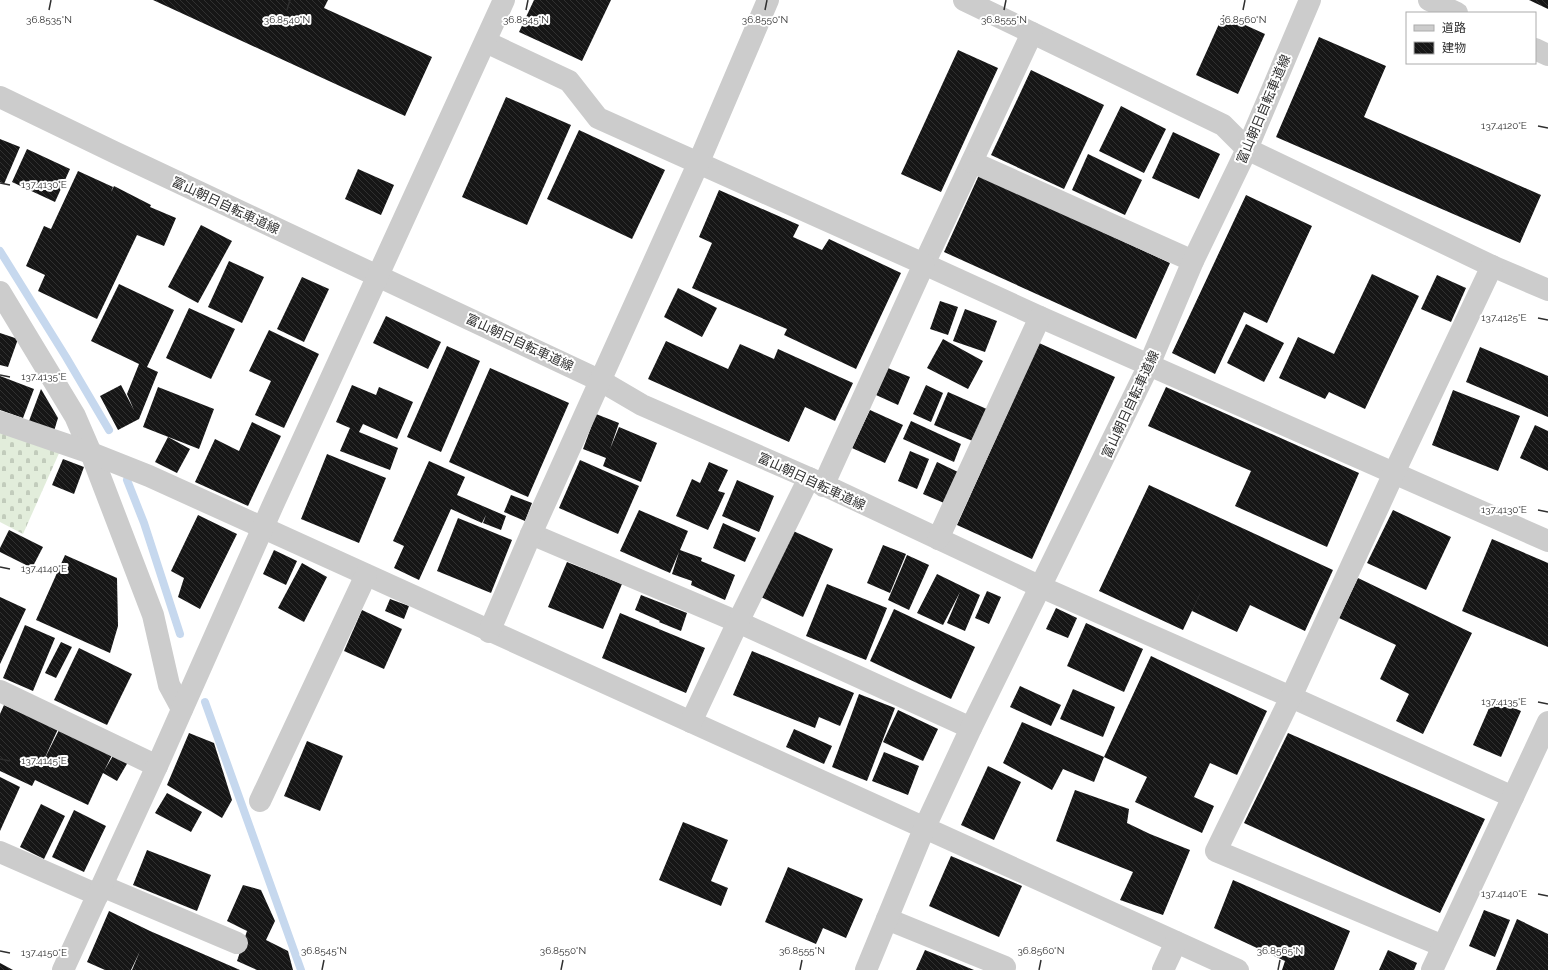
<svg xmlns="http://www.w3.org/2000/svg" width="1548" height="970" viewBox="0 0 1548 970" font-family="Raleway,'Noto Sans JP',sans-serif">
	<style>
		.cemetery { fill: url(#cemetery-stones) }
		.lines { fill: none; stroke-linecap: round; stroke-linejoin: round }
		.stream { stroke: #c6d8ee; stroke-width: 8 }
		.building { fill: url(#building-back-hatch) }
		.minor { stroke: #ccc; stroke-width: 22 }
		.ticks { fill: none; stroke: #2f2f2f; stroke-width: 1.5 }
		.labels { text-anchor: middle; stroke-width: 4; stroke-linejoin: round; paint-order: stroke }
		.street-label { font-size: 13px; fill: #2f2f2f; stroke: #fff }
		.ticks-label { font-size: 10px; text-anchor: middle; fill: #2f2f2f; stroke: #fff; stroke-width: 4; stroke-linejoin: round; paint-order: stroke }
	</style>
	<defs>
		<pattern id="cemetery-stones" width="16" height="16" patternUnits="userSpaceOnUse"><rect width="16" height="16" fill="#e2eddb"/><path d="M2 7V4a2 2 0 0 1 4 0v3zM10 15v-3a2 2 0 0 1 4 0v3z" fill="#c2ccbc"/></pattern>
		<pattern id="building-back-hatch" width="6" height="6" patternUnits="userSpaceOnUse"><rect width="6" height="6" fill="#161616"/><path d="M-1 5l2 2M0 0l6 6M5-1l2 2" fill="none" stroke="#303030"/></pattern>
	</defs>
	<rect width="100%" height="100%" fill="#fff"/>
	<path class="cemetery" d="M 0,429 L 60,451 L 23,534 L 0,522 Z"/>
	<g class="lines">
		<g class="stream">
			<path d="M 0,251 L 66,357 L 109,430"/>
			<path d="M 127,480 L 144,523 L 180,634"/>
			<path d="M 205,702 L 301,970"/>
		</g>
	</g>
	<g class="building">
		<path d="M 153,0 L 328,0 L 324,8 L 432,57 L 405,116 Z"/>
		<path d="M 534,0 L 611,0 L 582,61 L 519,32 Z"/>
		<path d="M 1529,0 L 1548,0 L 1548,9 Z"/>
		<path d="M 1223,15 L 1265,34 L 1238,94 L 1196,75 Z"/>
		<path d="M 1319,37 L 1386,66 L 1364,117 L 1541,195 L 1520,243 L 1276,137 Z"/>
		<path d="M 958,50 L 998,68 L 941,192 L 901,174 Z"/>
		<path d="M 1031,70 L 1104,105 L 1064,189 L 991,155 Z"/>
		<path d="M 506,97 L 571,125 L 527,225 L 462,197 Z"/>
		<path d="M 1121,106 L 1166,129 L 1144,173 L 1099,151 Z"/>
		<path d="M 579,130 L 665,170 L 632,239 L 547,199 Z"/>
		<path d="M 1173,132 L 1220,154 L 1199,199 L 1152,178 Z"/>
		<path d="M 0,139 L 20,147 L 4,184 L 0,182 Z"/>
		<path d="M 27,149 L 70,169 L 55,202 L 12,182 Z"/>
		<path d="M 1088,154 L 1142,180 L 1125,215 L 1072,190 Z"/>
		<path d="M 358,169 L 394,185 L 381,215 L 345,199 Z"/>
		<path d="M 78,171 L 113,187 L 111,192 L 114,186 L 151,205 L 150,207 L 176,218 L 164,246 L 137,235 L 97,319 L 38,291 L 45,275 L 26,266 L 44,226 L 51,229 Z"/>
		<path d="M 979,175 L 1170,263 L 1136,339 L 944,252 Z"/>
		<path d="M 719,190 L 799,225 L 793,237 L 822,250 L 829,239 L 901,273 L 856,369 L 784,335 L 787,329 L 692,288 L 712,243 L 699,237 Z"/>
		<path d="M 1246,195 L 1312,226 L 1267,323 L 1244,312 L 1215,374 L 1172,353 Z"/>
		<path d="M 201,225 L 232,241 L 198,303 L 168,287 Z"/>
		<path d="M 229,261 L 264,277 L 242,323 L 208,307 Z"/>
		<path d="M 1372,274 L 1419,296 L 1365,409 L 1329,392 L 1325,399 L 1279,378 L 1298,337 L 1334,354 Z"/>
		<path d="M 1437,275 L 1466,288 L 1451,322 L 1421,309 Z"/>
		<path d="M 302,277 L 329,289 L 304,342 L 277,329 Z"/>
		<path d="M 119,284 L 174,310 L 147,367 L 158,372 L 139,419 L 118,430 L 100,396 L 121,385 L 134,410 L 127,394 L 139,364 L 91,341 Z"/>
		<path d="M 678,288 L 717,308 L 702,337 L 664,317 Z"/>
		<path d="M 940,301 L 958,307 L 948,335 L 930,329 Z"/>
		<path d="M 189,308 L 235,329 L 211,379 L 166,358 Z"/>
		<path d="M 965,309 L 997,321 L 985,352 L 953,341 Z"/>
		<path d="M 386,316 L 441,342 L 428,369 L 373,343 Z"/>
		<path d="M 1246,324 L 1284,343 L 1264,382 L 1227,363 Z"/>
		<path d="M 269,330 L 319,354 L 284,428 L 255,415 L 271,381 L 249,371 Z"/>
		<path d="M 0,333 L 18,339 L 8,367 L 0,365 Z"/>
		<path d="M 943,339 L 983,361 L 968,389 L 927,368 Z"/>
		<path d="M 666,341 L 728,369 L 740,344 L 774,359 L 778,349 L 853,383 L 835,421 L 805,407 L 789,442 L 648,379 Z"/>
		<path d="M 1039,343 L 1115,377 L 1032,559 L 957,525 Z"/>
		<path d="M 447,346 L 480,361 L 441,452 L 407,437 Z"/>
		<path d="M 1480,347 L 1548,376 L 1548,417 L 1466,382 Z"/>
		<path d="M 490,368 L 569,403 L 528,497 L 449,462 Z"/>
		<path d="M 888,368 L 910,377 L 898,405 L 876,395 Z"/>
		<path d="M 0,376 L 34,389 L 23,418 L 0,410 Z"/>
		<path d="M 352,385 L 376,395 L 379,387 L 413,402 L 397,439 L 363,424 L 359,432 L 398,448 L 390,470 L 340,451 L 350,428 L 336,422 Z"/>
		<path d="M 926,385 L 943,393 L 931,422 L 913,414 Z"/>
		<path d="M 158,387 L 214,409 L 199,449 L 143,427 Z"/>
		<path d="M 1166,387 L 1359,473 L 1327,547 L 1235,506 L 1251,471 L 1148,426 Z"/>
		<path d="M 41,389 L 58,418 L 54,431 L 29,421 Z"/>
		<path d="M 1453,390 L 1520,416 L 1498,471 L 1432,445 Z"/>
		<path d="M 948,392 L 989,410 L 975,442 L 934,425 Z"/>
		<path d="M 870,410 L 903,425 L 885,463 L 852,448 Z"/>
		<path d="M 596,414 L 619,423 L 610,449 L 619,427 L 657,443 L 641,482 L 603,466 L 606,458 L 583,449 Z"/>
		<path d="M 911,421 L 961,444 L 954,462 L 903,439 Z"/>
		<path d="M 252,422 L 281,436 L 248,506 L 195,482 L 215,439 L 239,451 Z"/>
		<path d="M 1535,425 L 1548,431 L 1548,471 L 1520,458 Z"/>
		<path d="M 168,437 L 190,449 L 177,473 L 155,462 Z"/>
		<path d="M 910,451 L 929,459 L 917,489 L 898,481 Z"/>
		<path d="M 327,454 L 386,478 L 359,543 L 301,519 Z"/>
		<path d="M 63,459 L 84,467 L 74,494 L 52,485 Z"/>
		<path d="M 580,460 L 639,486 L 618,534 L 559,508 Z"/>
		<path d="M 429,461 L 465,477 L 457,495 L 506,516 L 501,530 L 483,523 L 486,515 L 482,523 L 451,509 L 419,580 L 394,568 L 404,546 L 393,541 Z"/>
		<path d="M 709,462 L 728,470 L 718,491 L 725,493 L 708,530 L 676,516 L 692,479 L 700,483 Z"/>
		<path d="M 937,462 L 958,472 L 944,503 L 923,494 Z"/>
		<path d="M 737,480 L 774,496 L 759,532 L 722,516 Z"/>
		<path d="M 1149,485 L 1333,570 L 1305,631 L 1250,605 L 1237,632 L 1192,611 L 1206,581 L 1183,630 L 1099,591 Z"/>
		<path d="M 511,495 L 532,503 L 525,521 L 504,512 Z"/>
		<path d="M 639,510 L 688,531 L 680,550 L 702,558 L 701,561 L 735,575 L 725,600 L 691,585 L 692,581 L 672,574 L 679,552 L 670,573 L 620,551 Z"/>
		<path d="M 1393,510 L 1451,537 L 1426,590 L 1367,563 Z"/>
		<path d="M 198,515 L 237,534 L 200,609 L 178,597 L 184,578 L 171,571 Z"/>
		<path d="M 458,518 L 512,540 L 491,593 L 437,571 Z"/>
		<path d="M 723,523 L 756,538 L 745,562 L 713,548 Z"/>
		<path d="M 9,530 L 43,547 L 32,568 L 0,552 L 0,548 Z"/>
		<path d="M 791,530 L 833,549 L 803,617 L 761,597 Z"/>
		<path d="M 1492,539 L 1548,563 L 1548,647 L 1462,611 Z"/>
		<path d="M 883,545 L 906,554 L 890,593 L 867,583 Z"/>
		<path d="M 274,550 L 297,561 L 286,585 L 263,574 Z"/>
		<path d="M 65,555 L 117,578 L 118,626 L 110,653 L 36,620 Z"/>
		<path d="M 907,555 L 929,565 L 909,610 L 888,600 Z"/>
		<path d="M 567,562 L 622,584 L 603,629 L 548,607 Z"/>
		<path d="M 302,563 L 327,577 L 304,622 L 278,608 Z"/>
		<path d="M 937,574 L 980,595 L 965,631 L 947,623 L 960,592 L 943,625 L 917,613 Z"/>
		<path d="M 1358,578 L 1472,633 L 1423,734 L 1396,721 L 1409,694 L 1380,679 L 1396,645 L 1339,618 Z"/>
		<path d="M 827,584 L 887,608 L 866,660 L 806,636 Z"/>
		<path d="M 987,591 L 1001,597 L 989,624 L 975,618 Z"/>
		<path d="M 641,595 L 687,613 L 681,631 L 659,622 L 660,621 L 635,610 Z"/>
		<path d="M 0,597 L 26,609 L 0,664 Z"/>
		<path d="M 390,599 L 409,606 L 404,619 L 385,611 Z"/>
		<path d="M 1056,608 L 1077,618 L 1068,638 L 1046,629 Z"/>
		<path d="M 894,609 L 975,647 L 951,699 L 870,661 Z"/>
		<path d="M 362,610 L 402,629 L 384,669 L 344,651 Z"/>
		<path d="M 620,613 L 705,648 L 686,693 L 602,658 Z"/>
		<path d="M 1086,623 L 1143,649 L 1124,692 L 1067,666 Z"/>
		<path d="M 25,625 L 55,638 L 33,691 L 3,678 Z"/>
		<path d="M 61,642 L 72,647 L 56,678 L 45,673 Z"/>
		<path d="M 79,648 L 132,674 L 107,725 L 54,700 Z"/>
		<path d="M 752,651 L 854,693 L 840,726 L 819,717 L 815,728 L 733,695 Z"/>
		<path d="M 1151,656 L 1267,711 L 1237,775 L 1210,763 L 1194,797 L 1214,806 L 1202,833 L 1135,802 L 1147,777 L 1104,757 Z"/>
		<path d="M 1020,686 L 1061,705 L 1051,726 L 1010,707 Z"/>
		<path d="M 1073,689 L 1115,707 L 1103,737 L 1060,719 Z"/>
		<path d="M 859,694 L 895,708 L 867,781 L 832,767 Z"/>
		<path d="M 1493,699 L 1521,711 L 1501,757 L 1473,745 Z"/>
		<path d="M 4,705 L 58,729 L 42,764 L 59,730 L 112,755 L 104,771 L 114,754 L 128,762 L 117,781 L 103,773 L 88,805 L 35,780 L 32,786 L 0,771 L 0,714 Z"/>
		<path d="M 898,710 L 938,729 L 923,761 L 883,742 Z"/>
		<path d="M 1022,722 L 1104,757 L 1094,782 L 1063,769 L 1052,790 L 1003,763 Z"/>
		<path d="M 794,729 L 832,746 L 824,764 L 786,747 Z"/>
		<path d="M 189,733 L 214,743 L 232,800 L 222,818 L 167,785 Z"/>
		<path d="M 1288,733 L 1485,819 L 1440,913 L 1244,823 Z"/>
		<path d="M 307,741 L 343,756 L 320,811 L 284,796 Z"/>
		<path d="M 884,752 L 919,766 L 908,795 L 872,781 Z"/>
		<path d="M 988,766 L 1021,782 L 994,840 L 961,825 Z"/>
		<path d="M 0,777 L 20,787 L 0,831 Z"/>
		<path d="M 1075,790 L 1129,809 L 1127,823 L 1150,834 L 1190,850 L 1163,915 L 1120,900 L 1133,872 L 1056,841 Z"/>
		<path d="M 167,793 L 202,812 L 191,832 L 155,813 Z"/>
		<path d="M 41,804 L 65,816 L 44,859 L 20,847 Z"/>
		<path d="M 74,810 L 106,826 L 84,872 L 52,857 Z"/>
		<path d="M 683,822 L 728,840 L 711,881 L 728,888 L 721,906 L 659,880 Z"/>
		<path d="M 147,850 L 211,875 L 197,911 L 133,885 Z"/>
		<path d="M 951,856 L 1022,886 L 999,937 L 929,906 Z"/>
		<path d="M 788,867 L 863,899 L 846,938 L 823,928 L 816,944 L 765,922 Z"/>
		<path d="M 1233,880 L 1350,931 L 1334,970 L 1282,970 L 1285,961 L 1214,928 Z"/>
		<path d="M 243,885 L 261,890 L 275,921 L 266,940 L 288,951 L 293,970 L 257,970 L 237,961 L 247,931 L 227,921 Z"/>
		<path d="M 1484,910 L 1510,920 L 1495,957 L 1469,946 Z"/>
		<path d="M 109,911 L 150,931 L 240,970 L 179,970 L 181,965 L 179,970 L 132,970 L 140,951 L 131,970 L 105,970 L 87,962 Z"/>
		<path d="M 1517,919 L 1548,934 L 1548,970 L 1496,970 Z"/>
		<path d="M 925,950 L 974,970 L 916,970 Z"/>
		<path d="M 1388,950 L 1417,963 L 1414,970 L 1379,970 Z"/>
		<path d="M 0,963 L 13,970 L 0,970 Z"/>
	</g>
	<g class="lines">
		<g class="minor">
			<path d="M 964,0 L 1223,125 L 1247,149 L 1492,266 L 1548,290"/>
			<path d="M 1429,0 L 1457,13"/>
			<path d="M 1032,33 L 924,264 L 1040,317 L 1548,541"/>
			<path d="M 486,42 L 569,81 L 598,118 L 924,264 L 823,486"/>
			<path d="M 1535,49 L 1548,55"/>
			<path d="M 0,97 L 116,153 L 601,381 L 642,405 L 809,478 L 1041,587 L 1291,697 L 1513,797"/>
			<path d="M 972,162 L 1193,261"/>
			<path d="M 0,292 L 75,416 L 91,453 L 153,615 L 169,685 L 182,709"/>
			<path d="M 0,422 L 91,453 L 149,476 L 1238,970"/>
			<path d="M 531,534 L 738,622 L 971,728"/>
			<path d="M 938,539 L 1040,317"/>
			<path d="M 489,632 L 531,534 L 698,164 L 768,0"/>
			<path d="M 0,691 L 157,766"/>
			<path d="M 691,722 L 738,622 L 809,478"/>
			<path d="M 260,801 L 366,575"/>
			<path d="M 0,852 L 98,895"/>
			<path d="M 102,886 L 237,943"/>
			<path d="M 887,919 L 1005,967"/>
			<path d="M 1443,946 L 1216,851 L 1291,697 L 1394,473 L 1492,266"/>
			<path d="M 63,970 L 157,766 L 272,507 L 504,0"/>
			<path d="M 866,970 L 924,829 L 971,728 L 1149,365 L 1193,261 L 1247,149 L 1310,0"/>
			<path d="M 1163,970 L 1176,942"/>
			<path d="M 1432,970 L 1548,722"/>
		</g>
	</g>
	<path class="ticks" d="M 49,10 L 51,0M 287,10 L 290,0M 526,10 L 528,0M 765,10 L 767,0M 1004,10 L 1006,0M 1243,10 L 1245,0M 1538,126 L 1548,128M 0,183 L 10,185M 1538,318 L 1548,320M 0,375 L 10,377M 1538,510 L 1548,512M 0,567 L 10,569M 1538,702 L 1548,704M 0,759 L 10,761M 1538,894 L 1548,896M 0,951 L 10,953M 322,970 L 324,960M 561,970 L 563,960M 800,970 L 802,960M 1039,970 L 1041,960M 1278,970 L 1280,960"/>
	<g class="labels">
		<g class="street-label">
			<text transform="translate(1263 109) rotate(-67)" y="5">富山朝日自転車道線</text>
			<text transform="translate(226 205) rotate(25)" y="5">富山朝日自転車道線</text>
			<text transform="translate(520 342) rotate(25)" y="5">富山朝日自転車道線</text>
			<text transform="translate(1130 404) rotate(-65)" y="5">富山朝日自転車道線</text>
			<text transform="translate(812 481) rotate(25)" y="5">富山朝日自転車道線</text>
		</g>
	</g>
	<g class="ticks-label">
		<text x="49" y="23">36.8535°N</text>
		<text x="287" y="23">36.8540°N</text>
		<text x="526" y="23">36.8545°N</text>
		<text x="765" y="23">36.8550°N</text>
		<text x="1004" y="23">36.8555°N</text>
		<text x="1243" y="23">36.8560°N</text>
		<text x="1504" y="129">137.4120°E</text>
		<text x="44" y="188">137.4130°E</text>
		<text x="1504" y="321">137.4125°E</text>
		<text x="44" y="380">137.4135°E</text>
		<text x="1504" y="513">137.4130°E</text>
		<text x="44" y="572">137.4140°E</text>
		<text x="1504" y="705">137.4135°E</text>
		<text x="44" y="764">137.4145°E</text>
		<text x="1504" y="897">137.4140°E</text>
		<text x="324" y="954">36.8545°N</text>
		<text x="563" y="954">36.8550°N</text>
		<text x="802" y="954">36.8555°N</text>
		<text x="1041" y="954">36.8560°N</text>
		<text x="1280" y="954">36.8565°N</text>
		<text x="44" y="956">137.4150°E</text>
	</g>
	<rect x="1406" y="12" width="130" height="52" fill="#ffffff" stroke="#acacac"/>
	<rect x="1414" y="25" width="20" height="6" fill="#cccccc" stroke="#acacac"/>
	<text x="1442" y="32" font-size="12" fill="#2f2f2f">道路</text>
	<rect x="1414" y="42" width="20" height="12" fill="url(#building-back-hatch)" stroke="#acacac"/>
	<text x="1442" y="52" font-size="12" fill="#2f2f2f">建物</text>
</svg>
